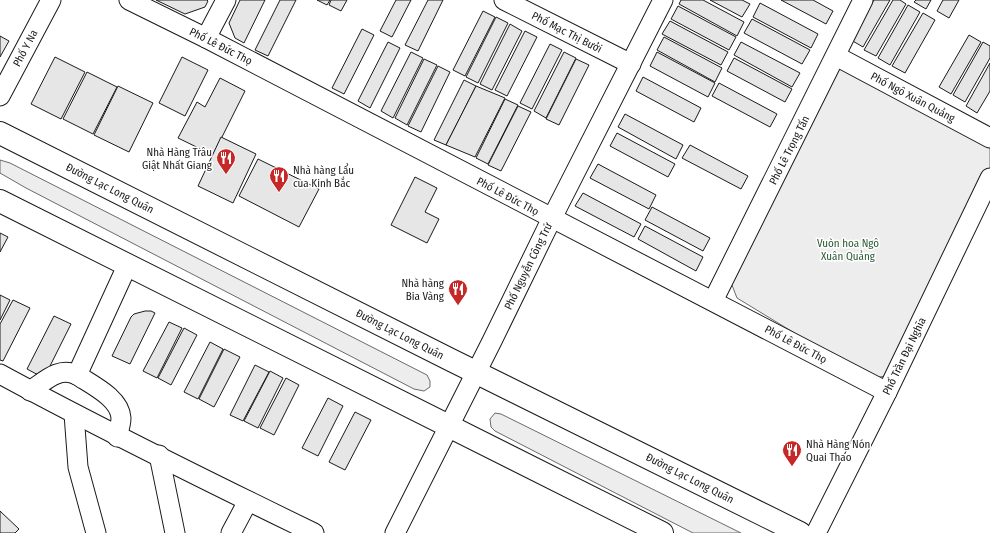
<svg xmlns="http://www.w3.org/2000/svg" width="990" height="533" viewBox="0 0 990 533" font-family="'Fira Sans Condensed',sans-serif">
	<style>
		.built { fill: #ededed; stroke: #6a6a6a }
		.building { fill: #e6e6e6; stroke: #1a1a1a }
		.lines { fill: none; stroke-linecap: round; stroke-linejoin: round }
		.minor-casing { stroke: #1a1a1a; stroke-width: 21 }
		.secondary-casing { stroke: #1a1a1a; stroke-width: 24 }
		.minor { stroke: #fff; stroke-width: 19 }
		.secondary { stroke: #fff; stroke-width: 22 }
		.labels { text-anchor: middle; stroke-width: 3; stroke-linejoin: round; paint-order: stroke }
		.street-label { font-size: 11px; fill: #1a1a1a; stroke: #fff }
		.poi-label { font-size: 11px; fill: #1a1a1a; stroke: #fff; text-anchor: end }
		.park-label { font-size: 11px; fill: #2b5a34; stroke: #fff }
	</style>
	<rect width="100%" height="100%" fill="#fff"/>
	<g class="built">
		<path d="M 846,67 L 990,146 L 990,168 L 890,375 L 870,379 L 737,298 L 730,280 L 834,70 Z"/>
		<path d="M 0,160 L 10,163 L 427,375 L 430,381 L 430,387 L 424,391 L 414,389 L 26,188 L 0,173 Z"/>
		<path d="M 495,413 L 501,414 L 741,533 L 693,533 L 495,431 L 491,427 L 490,419 Z"/>
	</g>
	<g class="building">
		<path d="M 156,0 L 207,0 L 208,1 L 205,7 L 185,14 Z"/>
		<path d="M 240,0 L 265,0 L 244,43 L 235,38 L 229,23 Z"/>
		<path d="M 280,0 L 296,0 L 268,56 L 255,50 Z"/>
		<path d="M 317,0 L 330,0 L 327,5 Z"/>
		<path d="M 331,0 L 347,0 L 341,11 L 329,5 Z"/>
		<path d="M 396,0 L 411,0 L 392,37 L 380,31 Z"/>
		<path d="M 428,0 L 443,0 L 418,51 L 405,45 Z"/>
		<path d="M 681,0 L 703,0 L 744,22 L 737,36 L 679,4 Z"/>
		<path d="M 710,0 L 742,0 L 750,4 L 742,17 Z"/>
		<path d="M 781,0 L 813,0 L 833,11 L 826,24 Z"/>
		<path d="M 874,0 L 890,0 L 863,47 L 851,40 Z"/>
		<path d="M 893,0 L 900,0 L 906,4 L 876,56 L 864,50 Z"/>
		<path d="M 916,0 L 931,0 L 926,9 L 914,2 Z"/>
		<path d="M 943,0 L 959,0 L 949,18 L 937,11 Z"/>
		<path d="M 760,3 L 818,34 L 811,48 L 753,17 Z"/>
		<path d="M 908,5 L 920,12 L 890,65 L 878,58 Z"/>
		<path d="M 678,6 L 736,37 L 729,50 L 671,19 Z"/>
		<path d="M 483,11 L 495,17 L 465,76 L 453,70 Z"/>
		<path d="M 923,13 L 935,20 L 905,73 L 892,66 Z"/>
		<path d="M 496,17 L 508,23 L 478,83 L 466,77 Z"/>
		<path d="M 752,19 L 810,50 L 802,64 L 744,33 Z"/>
		<path d="M 670,21 L 728,52 L 721,65 L 662,34 Z"/>
		<path d="M 510,24 L 522,31 L 492,90 L 480,84 Z"/>
		<path d="M 362,29 L 374,35 L 344,94 L 332,88 Z"/>
		<path d="M 525,31 L 537,37 L 507,96 L 495,90 Z"/>
		<path d="M 969,35 L 981,42 L 951,94 L 939,87 Z"/>
		<path d="M 0,36 L 9,41 L 0,57 Z"/>
		<path d="M 664,37 L 722,68 L 715,82 L 657,50 Z"/>
		<path d="M 388,42 L 400,48 L 370,108 L 358,101 Z"/>
		<path d="M 741,42 L 800,73 L 792,87 L 734,55 Z"/>
		<path d="M 983,42 L 990,46 L 990,58 L 965,102 L 953,95 Z"/>
		<path d="M 550,44 L 562,50 L 532,109 L 520,103 Z"/>
		<path d="M 411,52 L 423,58 L 393,118 L 381,111 Z"/>
		<path d="M 564,52 L 576,58 L 546,118 L 534,111 Z"/>
		<path d="M 657,52 L 715,83 L 708,97 L 650,66 Z"/>
		<path d="M 55,57 L 85,72 L 61,119 L 31,104 Z"/>
		<path d="M 182,57 L 208,70 L 185,116 L 159,103 Z"/>
		<path d="M 734,58 L 792,89 L 785,102 L 727,71 Z"/>
		<path d="M 424,59 L 437,65 L 407,125 L 395,118 Z"/>
		<path d="M 576,59 L 589,65 L 559,125 L 546,119 Z"/>
		<path d="M 990,63 L 990,91 L 977,113 L 966,106 Z"/>
		<path d="M 438,66 L 450,72 L 421,132 L 408,126 Z"/>
		<path d="M 87,72 L 117,87 L 93,134 L 63,119 Z"/>
		<path d="M 643,77 L 701,108 L 694,122 L 636,91 Z"/>
		<path d="M 220,78 L 245,91 L 213,155 L 178,138 L 197,102 L 205,107 Z"/>
		<path d="M 464,80 L 476,86 L 446,145 L 434,140 Z"/>
		<path d="M 719,83 L 777,114 L 770,127 L 712,96 Z"/>
		<path d="M 118,86 L 153,103 L 129,152 L 94,135 Z"/>
		<path d="M 476,86 L 505,98 L 475,157 L 446,145 Z"/>
		<path d="M 505,99 L 518,105 L 488,164 L 476,158 Z"/>
		<path d="M 518,106 L 531,112 L 501,171 L 488,165 Z"/>
		<path d="M 625,114 L 683,145 L 676,159 L 618,127 Z"/>
		<path d="M 617,133 L 675,164 L 668,177 L 610,146 Z"/>
		<path d="M 221,137 L 256,154 L 233,203 L 198,186 Z"/>
		<path d="M 690,145 L 748,176 L 741,189 L 682,158 Z"/>
		<path d="M 258,159 L 319,189 L 299,227 L 239,196 Z"/>
		<path d="M 598,164 L 656,195 L 649,209 L 590,178 Z"/>
		<path d="M 415,177 L 437,188 L 425,212 L 439,219 L 427,243 L 391,225 Z"/>
		<path d="M 583,193 L 641,224 L 634,237 L 575,206 Z"/>
		<path d="M 652,207 L 710,238 L 703,251 L 645,220 Z"/>
		<path d="M 645,226 L 703,257 L 696,271 L 638,239 Z"/>
		<path d="M 0,233 L 8,237 L 0,252 Z"/>
		<path d="M 0,295 L 10,300 L 0,320 Z"/>
		<path d="M 13,300 L 30,308 L 3,361 L 0,360 L 0,324 Z"/>
		<path d="M 145,311 L 151,311 L 155,313 L 130,364 L 112,356 L 131,317 L 134,314 Z"/>
		<path d="M 54,316 L 71,324 L 44,378 L 27,369 Z"/>
		<path d="M 169,322 L 182,328 L 157,378 L 143,371 Z"/>
		<path d="M 184,328 L 197,335 L 171,385 L 158,378 Z"/>
		<path d="M 210,342 L 223,349 L 198,399 L 184,392 Z"/>
		<path d="M 224,349 L 240,357 L 214,407 L 199,399 Z"/>
		<path d="M 255,365 L 269,372 L 243,421 L 230,415 Z"/>
		<path d="M 270,371 L 283,378 L 258,428 L 244,421 Z"/>
		<path d="M 286,378 L 299,385 L 274,435 L 260,428 Z"/>
		<path d="M 328,398 L 343,406 L 318,456 L 302,448 Z"/>
		<path d="M 355,412 L 371,420 L 345,470 L 329,462 Z"/>
		<path d="M 0,511 L 19,529 L 15,533 L 0,533 Z"/>
	</g>
	<g class="lines">
		<defs>
			<g id="minor">
				<path d="M 129,0 L 206,38 L 887,392"/>
				<path d="M 504,0 L 631,64"/>
				<path d="M 206,38 L 226,0"/>
				<path d="M 836,56 L 990,138"/>
				<path d="M 0,96 L 51,0"/>
				<path d="M 713,301 L 863,0"/>
				<path d="M 0,374 C 103,430 209,482 314,533"/>
				<path d="M 30,391 C 45,381 59,366 77,375"/>
				<path d="M 74,414 L 78,467 L 96,533"/>
				<path d="M 117,437 C 119,430 121,424 121,418 C 120,398 92,385 77,375 L 127,266"/>
				<path d="M 159,455 L 175,533"/>
				<path d="M 231,533 L 248,501"/>
				<path d="M 395,533 L 492,341 L 552,218 L 663,0"/>
				<path d="M 816,533 L 887,392 L 990,178"/>
			</g>
			<g id="secondary">
				<path d="M 0,133 L 449,359 L 800,533"/>
				<path d="M 0,201 L 662,533"/>
			</g>
		</defs>
		<use href="#minor" class="minor-casing"/>
		<use href="#secondary" class="secondary-casing"/>
		<use href="#minor" class="minor"/>
		<use href="#secondary" class="secondary"/>
	</g>
	<defs>
		<symbol id="restaurant-pin" viewBox="-11 -11 22 30"><path d="M0 17L-7.5 6A9.5 9.5 0 1 1 7.5 6Z" fill="#c62828" stroke="#fff"/><path d="M-5-6h1v4h1v-4h1v4h1v-4h1v5L-1.5 .5V6h-2V.5L-5-1ZM5-6V6H3V1.5H1.5Q1.5-4 5-6Z" fill="#fff"/></symbol>
	</defs>
	<g fill-rule="evenodd">
		<use href="#restaurant-pin" x="215" y="147" width="22" height="30"/>
		<use href="#restaurant-pin" x="268" y="165" width="22" height="30"/>
		<use href="#restaurant-pin" x="447" y="278" width="22" height="30"/>
		<use href="#restaurant-pin" x="781" y="439" width="22" height="30"/>
	</g>
	<g class="labels">
		<g class="street-label">
			<text transform="translate(567 32) rotate(27)" y="4">Phố Mạc Thị Bưởi</text>
			<text transform="translate(221 46) rotate(27)" y="4">Phố Lê Đức Thọ</text>
			<text transform="translate(25 48) rotate(-62)" y="4">Phố Y Na</text>
			<text transform="translate(913 97) rotate(28)" y="4">Phố Ngô Xuân Quảng</text>
			<text transform="translate(789 150) rotate(-63)" y="4">Phố Lê Trọng Tấn</text>
			<text transform="translate(110 188) rotate(27)" y="4">Đường Lạc Long Quân</text>
			<text transform="translate(508 196) rotate(28)" y="4">Phố Lê Đức Thọ</text>
			<text transform="translate(528 266) rotate(-64)" y="4">Phố Nguyễn Công Trứ</text>
			<text transform="translate(400 334) rotate(27)" y="4">Đường Lạc Long Quân</text>
			<text transform="translate(796 344) rotate(28)" y="4">Phố Lê Đức Thọ</text>
			<text transform="translate(904 356) rotate(-64)" y="4">Phố Trần Đại Nghĩa</text>
			<text transform="translate(690 478) rotate(27)" y="4">Đường Lạc Long Quân</text>
		</g>
		<g class="poi-label">
			<text x="212" y="156">Nhà Hàng Trâu<tspan x="212" dy="13">Giật Nhất Giang</tspan></text>
			<text x="293" y="174" text-anchor="start">Nhà hàng Lẩu<tspan x="293" dy="13">cua Kinh Bắc</tspan></text>
			<text x="444" y="287">Nhà hàng<tspan x="444" dy="13">Bia Vàng</tspan></text>
			<text x="806" y="448" text-anchor="start">Nhà Hàng Nón<tspan x="806" dy="13">Quai Thao</tspan></text>
		</g>
		<g class="park-label">
			<text x="848" y="247">Vuòn hoa Ngô<tspan x="848" dy="13">Xuân Quảng</tspan></text>
		</g>
	</g>
</svg>
